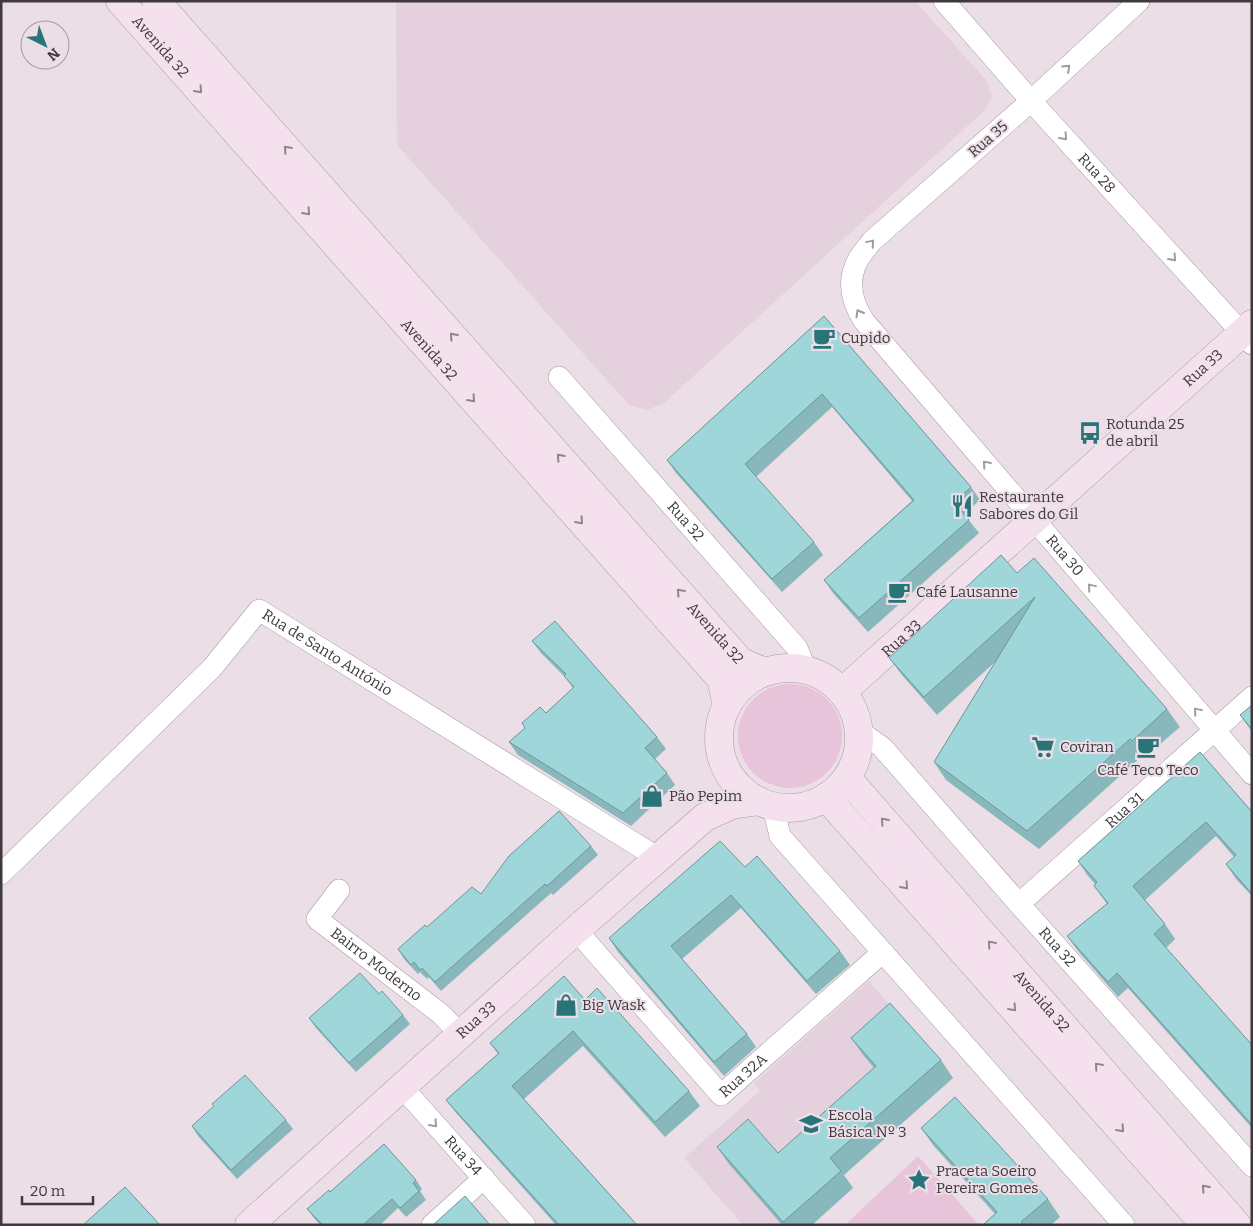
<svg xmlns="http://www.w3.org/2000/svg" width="1253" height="1226" viewBox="0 0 1253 1226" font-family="Bitter,serif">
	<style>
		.built { fill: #e5d0dd }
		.green { fill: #e7c4da }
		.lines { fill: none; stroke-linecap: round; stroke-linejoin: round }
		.street-casing { stroke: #a89ba3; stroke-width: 22 }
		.secondary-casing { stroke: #a89ba3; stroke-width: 29 }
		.street { stroke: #fff; stroke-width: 21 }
		.secondary { stroke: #f4e1ed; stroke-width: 28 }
		.wall { fill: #88b8bb }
		.building { fill: #9ed6da; stroke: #6f9699 }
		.oneway { stroke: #9f9c9e }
		.oneway2 { stroke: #90858c }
		.labels { text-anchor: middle; stroke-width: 4; stroke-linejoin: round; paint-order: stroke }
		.street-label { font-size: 15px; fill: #3f393d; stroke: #ebdee6 }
		.poi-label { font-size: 15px; fill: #3f393d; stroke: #ebdee6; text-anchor: start }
	</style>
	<rect width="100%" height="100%" fill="#ebdee6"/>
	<g class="built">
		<path d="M 396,1 L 915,1 L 986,80 L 992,95 L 986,109 L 664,403 L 647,410 L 629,405 L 397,145 Z"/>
		<path d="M 869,981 L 953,1078 L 843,1176 L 853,1188 L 812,1225 L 743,1225 L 684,1158 L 760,1091 L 754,1083 Z"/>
	</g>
	<g class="green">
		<circle cx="790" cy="736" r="52"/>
		<path d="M 918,1156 L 979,1225 L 845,1225 Z"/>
	</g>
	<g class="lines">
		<defs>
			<g id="street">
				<path id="s1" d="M 944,1 L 1031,101 L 1252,344"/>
				<path id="s2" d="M 1139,1 L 1031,101 L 872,241 C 867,248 859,256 856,264 C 847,284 853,304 864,321 L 1252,774"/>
				<path id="s3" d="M 559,377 L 797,648 L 806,670"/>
				<path id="s4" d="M 859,731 L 882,747 L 1019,904 L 1252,1166"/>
				<path d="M 773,806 L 780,836 L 1124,1225"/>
				<path id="s5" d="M 1,874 L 212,668 L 259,610 L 658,858"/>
				<path id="s6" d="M 339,890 L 317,919 L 441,1014 L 461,1035"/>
				<path id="s7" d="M 1019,904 L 1252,697"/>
				<path id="s8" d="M 576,930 L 721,1095 L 883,952"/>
				<path id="s9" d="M 402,1087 L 525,1225"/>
				<path d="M 432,1225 L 484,1178"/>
			</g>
			<g id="secondary">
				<path id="s10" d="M 120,1 L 721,679 L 727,705"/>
				<path id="s11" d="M 156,1 L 741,662 L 765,672"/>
				<circle cx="789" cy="738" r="70"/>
				<path id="s12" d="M 842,692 L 1252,324"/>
				<path id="s13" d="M 847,778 L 1237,1225"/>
				<path d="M 826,797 L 1205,1225"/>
				<path id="s14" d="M 249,1225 L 576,930 L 705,817 L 732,805 L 759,801"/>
			</g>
		</defs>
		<use href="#street" class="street-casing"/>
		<use href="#secondary" class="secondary-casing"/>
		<use href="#street" class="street"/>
		<use href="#secondary" class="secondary"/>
	</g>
	<g class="wall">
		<path d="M 824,316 L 971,487 L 980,500 L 964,514 L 979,533 L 868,632 L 833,593 L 824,580 L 912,501 L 832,407 L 756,477 L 814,542 L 823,555 L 782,592 L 676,473 L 667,460 Z"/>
		<path d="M 1017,573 L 1167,709 L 1180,727 L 1144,758 L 1142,756 L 1039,849 L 946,780 L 934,762 L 995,662 L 937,715 L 902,675 L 889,658 Z"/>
		<path d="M 532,641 L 657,737 L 666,749 L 655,759 L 667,773 L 675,785 L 631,826 L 518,755 L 509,742 L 525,728 L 522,723 L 546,713 L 573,688 L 565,677 L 541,653 Z"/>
		<path d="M 1252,705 L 1252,732 L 1240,715 Z"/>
		<path d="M 1200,752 L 1252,812 L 1252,896 L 1236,879 L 1226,864 L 1234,857 L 1216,836 L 1145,900 L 1165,924 L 1175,939 L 1166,948 L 1252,1045 L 1252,1128 L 1128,988 L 1118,997 L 1078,951 L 1067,936 L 1107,904 L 1094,886 L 1095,884 L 1088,876 L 1078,861 Z"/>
		<path d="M 591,846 L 598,855 L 553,895 L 551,893 L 441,991 L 429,977 L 427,979 L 420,972 L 418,974 L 404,959 L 398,949 L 427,927 L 481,894 Z"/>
		<path d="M 745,867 L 840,951 L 850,965 L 816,994 L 741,908 L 682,959 L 747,1034 L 756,1047 L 724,1076 L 618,952 L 609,938 Z"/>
		<path d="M 379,994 L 403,1015 L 410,1024 L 356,1072 L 316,1028 L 309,1018 Z"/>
		<path d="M 585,1000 L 689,1091 L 700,1106 L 665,1137 L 583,1046 L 524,1099 L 637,1225 L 556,1225 L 457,1114 L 446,1100 L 498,1054 L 490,1043 Z"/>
		<path d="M 851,1038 L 941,1060 L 953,1078 L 844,1175 L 853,1188 L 812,1225 L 782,1225 L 729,1164 L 717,1147 L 778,1153 L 874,1068 L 864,1056 Z"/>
		<path d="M 214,1107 L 286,1120 L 293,1129 L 237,1179 L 198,1136 L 192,1126 Z"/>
		<path d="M 921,1128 L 1048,1199 L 1060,1217 L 1051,1225 L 983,1225 L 995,1214 L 933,1145 Z"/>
		<path d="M 416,1180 L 422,1189 L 420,1191 L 426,1200 L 406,1217 L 398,1208 L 380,1225 L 320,1225 L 314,1218 L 307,1209 L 330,1192 Z"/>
	</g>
	<g class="building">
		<path d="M 824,316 L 971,487 L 954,502 L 969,520 L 859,618 L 824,580 L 914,500 L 822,394 L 745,464 L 814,542 L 772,579 L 667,460 Z"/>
		<path d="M 1001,555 L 1017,573 L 1034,558 L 1167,709 L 1132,741 L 1130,739 L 1027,831 L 934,762 L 1035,597 L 924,697 L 889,658 Z"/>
		<path d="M 555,621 L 657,737 L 645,748 L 667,773 L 623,813 L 509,742 L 525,728 L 522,723 L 540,707 L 546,713 L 574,687 L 564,676 L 566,674 L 532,641 Z"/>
		<path d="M 1252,705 L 1252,729 L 1240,715 Z"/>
		<path d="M 1200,752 L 1252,812 L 1252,894 L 1226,864 L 1236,855 L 1206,822 L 1133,886 L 1165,924 L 1154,934 L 1252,1045 L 1252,1125 L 1117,973 L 1108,982 L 1067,936 L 1108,903 L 1094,886 L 1097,882 L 1078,861 Z"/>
		<path d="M 559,811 L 591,846 L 547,886 L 545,884 L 435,982 L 422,968 L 420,970 L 414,962 L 411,965 L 398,949 L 425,925 L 427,927 L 472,887 L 481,894 L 509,856 Z"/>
		<path d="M 720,841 L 745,867 L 757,856 L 840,951 L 807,981 L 731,895 L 671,946 L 747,1034 L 714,1062 L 609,938 Z"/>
		<path d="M 360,973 L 379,994 L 382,991 L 403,1015 L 349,1063 L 309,1018 Z"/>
		<path d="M 564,976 L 585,1000 L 597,988 L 689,1091 L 655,1122 L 573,1031 L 512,1086 L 637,1225 L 559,1225 L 446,1100 L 499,1053 L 490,1043 Z"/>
		<path d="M 890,1003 L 941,1060 L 830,1158 L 841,1171 L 783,1222 L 717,1147 L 748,1119 L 778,1153 L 876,1066 L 851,1038 Z"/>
		<path d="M 245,1075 L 286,1120 L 231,1170 L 192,1126 L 214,1106 L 212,1104 Z"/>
		<path d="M 955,1097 L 1048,1199 L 1021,1222 L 1024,1225 L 983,1225 L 997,1212 L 921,1128 Z"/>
		<path d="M 384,1144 L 416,1180 L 413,1183 L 419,1191 L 400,1208 L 392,1199 L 363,1225 L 323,1225 L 307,1209 L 329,1190 L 330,1192 Z"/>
		<path d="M 125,1187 L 160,1225 L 83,1225 Z"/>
		<path d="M 465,1196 L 490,1225 L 433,1225 Z"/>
	</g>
	<defs><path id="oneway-chevron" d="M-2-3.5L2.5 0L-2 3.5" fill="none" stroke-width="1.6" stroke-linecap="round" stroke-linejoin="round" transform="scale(1.25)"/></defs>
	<g class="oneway">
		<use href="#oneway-chevron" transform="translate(1067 68) rotate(-43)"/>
		<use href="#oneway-chevron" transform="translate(1064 137) rotate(48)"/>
		<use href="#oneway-chevron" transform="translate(871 243) rotate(-50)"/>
		<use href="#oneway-chevron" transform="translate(1173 258) rotate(48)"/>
		<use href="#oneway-chevron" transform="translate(859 313) rotate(-120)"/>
		<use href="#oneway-chevron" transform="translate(986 464) rotate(-131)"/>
		<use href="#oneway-chevron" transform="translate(1091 587) rotate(-130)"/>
		<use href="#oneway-chevron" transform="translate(1197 711) rotate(-130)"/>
		<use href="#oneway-chevron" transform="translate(434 1124) rotate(48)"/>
	</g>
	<g class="oneway2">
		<use href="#oneway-chevron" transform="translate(199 90) rotate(48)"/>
		<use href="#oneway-chevron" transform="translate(287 149) rotate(-132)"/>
		<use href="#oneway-chevron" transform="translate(307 212) rotate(48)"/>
		<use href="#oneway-chevron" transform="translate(453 336) rotate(-132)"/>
		<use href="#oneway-chevron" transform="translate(472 399) rotate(48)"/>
		<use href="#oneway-chevron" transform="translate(560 457) rotate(-132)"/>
		<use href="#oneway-chevron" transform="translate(580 521) rotate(48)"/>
		<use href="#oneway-chevron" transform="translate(680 592) rotate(-132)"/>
		<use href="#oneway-chevron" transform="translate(884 821) rotate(-132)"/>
		<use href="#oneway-chevron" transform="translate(905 886) rotate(48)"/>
		<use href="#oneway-chevron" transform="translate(991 944) rotate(-131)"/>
		<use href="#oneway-chevron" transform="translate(1013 1008) rotate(48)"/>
		<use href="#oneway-chevron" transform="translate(1098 1066) rotate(-131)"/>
		<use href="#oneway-chevron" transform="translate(1121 1129) rotate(48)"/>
		<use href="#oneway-chevron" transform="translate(1205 1188) rotate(-132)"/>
	</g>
	<defs>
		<symbol id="cafe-bare" viewBox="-9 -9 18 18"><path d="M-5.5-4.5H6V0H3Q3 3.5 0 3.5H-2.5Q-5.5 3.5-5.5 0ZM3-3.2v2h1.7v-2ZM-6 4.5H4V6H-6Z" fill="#297478" stroke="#ebdee6" stroke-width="2.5" paint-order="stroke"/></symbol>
		<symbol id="bus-bare" viewBox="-9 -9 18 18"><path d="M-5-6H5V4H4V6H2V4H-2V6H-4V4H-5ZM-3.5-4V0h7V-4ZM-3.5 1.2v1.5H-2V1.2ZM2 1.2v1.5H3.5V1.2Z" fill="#297478" stroke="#ebdee6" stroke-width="2.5" paint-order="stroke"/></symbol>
		<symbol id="restaurant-bare" viewBox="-9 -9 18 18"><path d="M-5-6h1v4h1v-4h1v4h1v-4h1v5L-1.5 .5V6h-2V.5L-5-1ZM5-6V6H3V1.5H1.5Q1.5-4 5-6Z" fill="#297478" stroke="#ebdee6" stroke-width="2.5" paint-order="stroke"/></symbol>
		<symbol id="supermarket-bare" viewBox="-9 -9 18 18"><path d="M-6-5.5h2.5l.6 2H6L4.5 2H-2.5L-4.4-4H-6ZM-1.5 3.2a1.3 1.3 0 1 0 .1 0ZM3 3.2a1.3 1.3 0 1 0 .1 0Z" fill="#297478" stroke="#ebdee6" stroke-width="2.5" paint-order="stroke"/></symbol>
		<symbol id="shop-bare" viewBox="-9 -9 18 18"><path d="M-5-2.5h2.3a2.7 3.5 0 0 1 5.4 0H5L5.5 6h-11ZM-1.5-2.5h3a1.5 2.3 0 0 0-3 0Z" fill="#297478" stroke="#ebdee6" stroke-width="2.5" paint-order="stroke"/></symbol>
		<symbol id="school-bare" viewBox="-9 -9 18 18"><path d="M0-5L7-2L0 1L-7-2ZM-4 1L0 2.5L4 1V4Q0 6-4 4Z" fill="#297478" stroke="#ebdee6" stroke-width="2.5" paint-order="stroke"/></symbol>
		<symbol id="sight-bare" viewBox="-9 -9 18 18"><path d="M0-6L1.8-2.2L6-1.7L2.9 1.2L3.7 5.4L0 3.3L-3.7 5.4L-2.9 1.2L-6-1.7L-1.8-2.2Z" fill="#297478" stroke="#ebdee6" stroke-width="2.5" paint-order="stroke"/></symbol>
	</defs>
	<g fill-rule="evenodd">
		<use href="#cafe-bare" x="808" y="322" width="32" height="32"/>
		<use href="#bus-bare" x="1074" y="417" width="32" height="32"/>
		<use href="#restaurant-bare" x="946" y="490" width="32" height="32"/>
		<use href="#cafe-bare" x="883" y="576" width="32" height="32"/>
		<use href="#supermarket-bare" x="1027" y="731" width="32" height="32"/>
		<use href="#cafe-bare" x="1132" y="731" width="32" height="32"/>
		<use href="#shop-bare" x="636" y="780" width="32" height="32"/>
		<use href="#shop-bare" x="550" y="989" width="32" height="32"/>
		<use href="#school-bare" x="795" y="1108" width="32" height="32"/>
		<use href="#sight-bare" x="903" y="1164" width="32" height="32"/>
	</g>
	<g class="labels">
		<g class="street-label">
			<text dy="5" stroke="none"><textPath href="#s10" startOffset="61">Avenida 32</textPath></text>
			<text transform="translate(988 139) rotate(-41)" y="5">Rua 35</text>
			<text dy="5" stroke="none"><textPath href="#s1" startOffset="230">Rua 28</textPath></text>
			<text dy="5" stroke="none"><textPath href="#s10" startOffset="466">Avenida 32</textPath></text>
			<text dy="5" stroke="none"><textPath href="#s12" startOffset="485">Rua 33</textPath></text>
			<text dy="5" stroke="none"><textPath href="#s3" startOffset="192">Rua 32</textPath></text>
			<text dy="5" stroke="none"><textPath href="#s2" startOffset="756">Rua 30</textPath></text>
			<text dy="5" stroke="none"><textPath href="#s11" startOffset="844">Avenida 32</textPath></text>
			<text dy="5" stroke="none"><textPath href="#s12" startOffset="80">Rua 33</textPath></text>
			<text dy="5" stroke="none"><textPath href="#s5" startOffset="450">Rua de Santo António</textPath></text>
			<text dy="5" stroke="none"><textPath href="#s7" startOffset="141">Rua 31</textPath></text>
			<text dy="5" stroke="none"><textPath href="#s4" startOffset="294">Rua 32</textPath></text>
			<text dy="5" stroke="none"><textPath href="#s6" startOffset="111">Bairro Moderno</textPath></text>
			<text dy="5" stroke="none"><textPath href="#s13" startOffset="296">Avenida 32</textPath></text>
			<text dy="5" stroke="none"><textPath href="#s14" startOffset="306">Rua 33</textPath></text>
			<text dy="5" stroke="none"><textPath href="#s8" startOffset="249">Rua 32A</textPath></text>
			<text dy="5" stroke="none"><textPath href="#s9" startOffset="92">Rua 34</textPath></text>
		</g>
		<g class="poi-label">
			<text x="841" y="343">Cupido</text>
			<text x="1106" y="429">Rotunda 25<tspan x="1106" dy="17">de abril</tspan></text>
			<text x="979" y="502">Restaurante<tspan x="979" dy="17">Sabores do Gil</tspan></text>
			<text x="916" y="597">Café Lausanne</text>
			<text x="1060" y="752">Coviran</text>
			<text x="1148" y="775" text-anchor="middle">Café Teco Teco</text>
			<text x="669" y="801">Pão Pepim</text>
			<text x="582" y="1010">Big Wask</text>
			<text x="828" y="1120">Escola<tspan x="828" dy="17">Básica Nº 3</tspan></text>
			<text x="936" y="1176">Praceta Soeiro<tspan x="936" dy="17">Pereira Gomes</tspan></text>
		</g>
	</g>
	<rect width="1253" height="1226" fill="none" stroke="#3f393d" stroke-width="5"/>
	<g transform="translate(45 45) rotate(138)"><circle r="24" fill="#ebdee6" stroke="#a69ca2"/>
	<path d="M0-4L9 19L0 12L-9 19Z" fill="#297478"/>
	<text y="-8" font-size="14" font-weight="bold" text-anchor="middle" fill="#3f393d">N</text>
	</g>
	<path d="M22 1196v8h71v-8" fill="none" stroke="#3f393d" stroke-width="2.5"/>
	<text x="30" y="1196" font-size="15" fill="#3f393d" stroke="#ebdee6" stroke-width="4" paint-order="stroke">20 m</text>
</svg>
